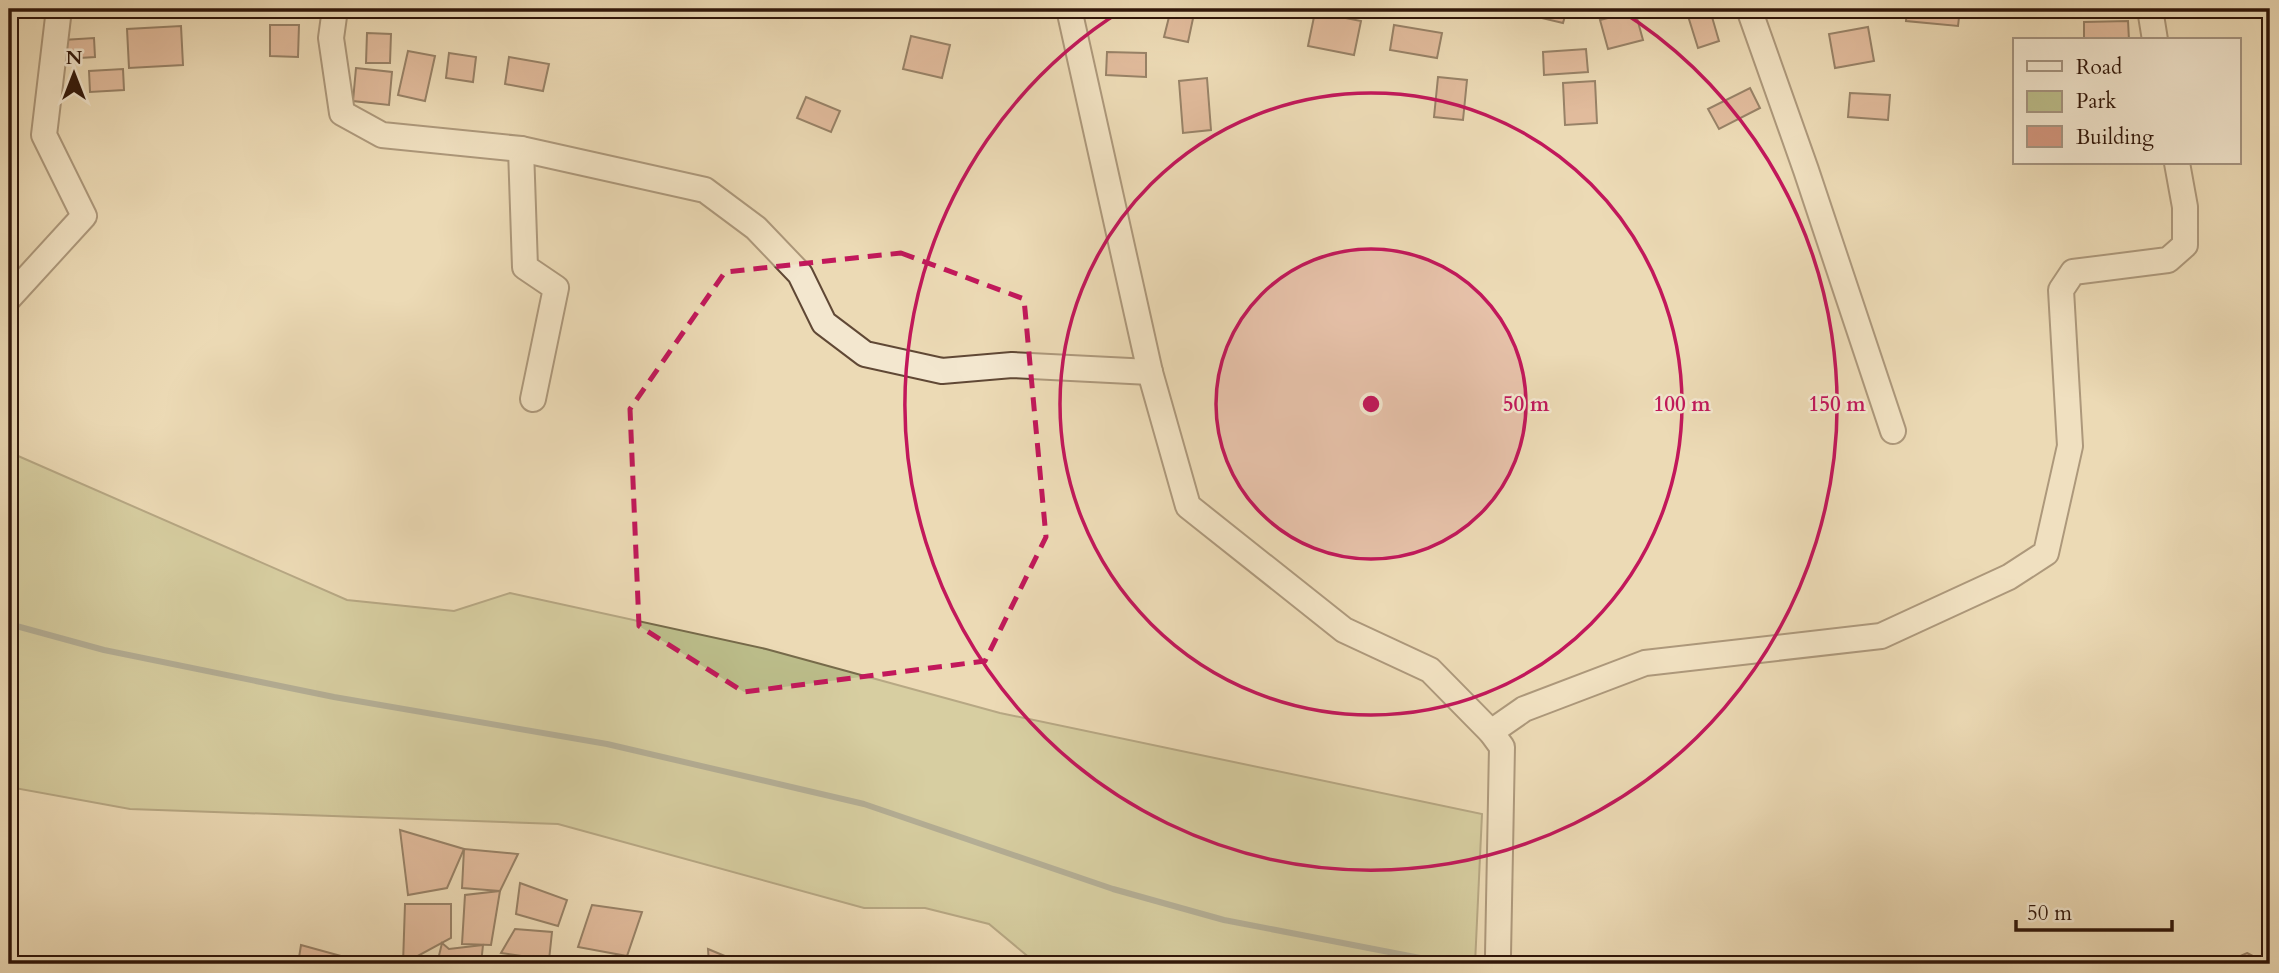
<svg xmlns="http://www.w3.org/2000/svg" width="2279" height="973" viewBox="0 0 2279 973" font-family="Cardo,serif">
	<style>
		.green { fill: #bcbe8b; stroke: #766a4a; stroke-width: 2 }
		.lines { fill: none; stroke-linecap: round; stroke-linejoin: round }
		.stream { stroke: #6f796f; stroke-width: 6 }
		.building { fill: #d3967e; stroke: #31170a; stroke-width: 2 }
		.minor-casing { stroke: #604835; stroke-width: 28 }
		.minor { stroke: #f3e7cf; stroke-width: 24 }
		.marked { fill: none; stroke: #c2185b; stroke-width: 5; stroke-dasharray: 14 9; stroke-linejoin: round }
		.ring { fill: none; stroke: #c2185b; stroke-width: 3.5 }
		.centre { fill: #c2185b; stroke: #f3e7cf; stroke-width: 3.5 }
		.ring-label { font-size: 21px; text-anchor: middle; font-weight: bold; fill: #c2185b; stroke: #f3e7cf; stroke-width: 5; stroke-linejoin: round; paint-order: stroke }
	</style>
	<rect width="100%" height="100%" fill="#ecdab5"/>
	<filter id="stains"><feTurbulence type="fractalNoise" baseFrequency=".00286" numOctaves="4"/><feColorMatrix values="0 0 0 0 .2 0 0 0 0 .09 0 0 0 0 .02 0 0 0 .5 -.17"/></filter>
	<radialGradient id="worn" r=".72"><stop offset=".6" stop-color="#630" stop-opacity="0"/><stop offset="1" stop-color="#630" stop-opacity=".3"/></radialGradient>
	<path class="green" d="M 9,452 L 347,600 L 454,611 L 510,593 L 766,649 L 1000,713 L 1482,814 L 1475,964 L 1037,964 L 989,924 L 925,908 L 864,908 L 558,824 L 130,809 L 9,787 Z"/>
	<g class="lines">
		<path class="stream" d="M 9,624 L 104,650 L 334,697 L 607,744 L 864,804 L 1113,889 L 1224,920 L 1420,958 L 1495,964"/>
	</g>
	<g class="building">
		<path d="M 76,9 L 108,9 L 108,12 L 76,15 Z"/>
		<path d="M 1171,9 L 1195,9 L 1188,42 L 1164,37 Z"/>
		<path d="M 1526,9 L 1567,9 L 1563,23 L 1525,14 Z"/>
		<path d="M 1907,9 L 1960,9 L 1958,26 L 1906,21 Z"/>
		<path d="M 1710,10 L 1719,41 L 1698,48 L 1688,16 Z"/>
		<path d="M 1635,11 L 1643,40 L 1608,49 L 1600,20 Z"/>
		<path d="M 1315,12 L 1361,21 L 1354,55 L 1308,46 Z"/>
		<path d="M 2128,21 L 2129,40 L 2084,40 L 2084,22 Z"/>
		<path d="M 270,25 L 299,25 L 298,57 L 270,56 Z"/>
		<path d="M 1394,25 L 1442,33 L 1437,58 L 1390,50 Z"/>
		<path d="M 181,26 L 183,65 L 129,68 L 127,29 Z"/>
		<path d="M 1868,27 L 1874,61 L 1835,68 L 1829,34 Z"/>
		<path d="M 367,33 L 391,34 L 390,63 L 366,63 Z"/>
		<path d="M 911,36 L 950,45 L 942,78 L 903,69 Z"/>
		<path d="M 94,38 L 95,57 L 64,59 L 63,40 Z"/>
		<path d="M 1586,49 L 1588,72 L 1544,75 L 1543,52 Z"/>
		<path d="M 408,51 L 435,56 L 425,101 L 398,95 Z"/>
		<path d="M 1107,52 L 1146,53 L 1146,77 L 1106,75 Z"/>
		<path d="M 449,53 L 476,57 L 473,82 L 446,78 Z"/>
		<path d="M 509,57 L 549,64 L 543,91 L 505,84 Z"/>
		<path d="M 356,68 L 392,72 L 389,105 L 353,101 Z"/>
		<path d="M 123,69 L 124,90 L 90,92 L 89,71 Z"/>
		<path d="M 1438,77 L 1467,80 L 1463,120 L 1434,117 Z"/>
		<path d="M 1207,78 L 1211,130 L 1183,133 L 1179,81 Z"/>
		<path d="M 1595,81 L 1597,123 L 1565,125 L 1563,83 Z"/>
		<path d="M 1750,88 L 1760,108 L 1719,129 L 1708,109 Z"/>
		<path d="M 1850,93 L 1890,95 L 1888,120 L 1848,117 Z"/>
		<path d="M 806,97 L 840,111 L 831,132 L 797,118 Z"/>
		<path d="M 400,830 L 464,849 L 447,888 L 408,895 Z"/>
		<path d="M 464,849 L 518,854 L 500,891 L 462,888 Z"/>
		<path d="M 520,883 L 567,900 L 558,926 L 516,914 Z"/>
		<path d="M 500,891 L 491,945 L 462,944 L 465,895 Z"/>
		<path d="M 405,904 L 451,904 L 451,938 L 403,964 Z"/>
		<path d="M 592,905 L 642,912 L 627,956 L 578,947 Z"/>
		<path d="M 515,929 L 552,932 L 549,960 L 501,953 Z"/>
		<path d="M 442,943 L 449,949 L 483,945 L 481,964 L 437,964 Z"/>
		<path d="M 301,945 L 341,956 L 340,964 L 298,964 Z"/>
		<path d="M 708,949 L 744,964 L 709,964 Z"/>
		<path d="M 2247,953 L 2268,964 L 2222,964 Z"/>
		<path d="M 393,957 L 394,964 L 354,964 L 354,958 Z"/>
	</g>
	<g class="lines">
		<defs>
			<g id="minor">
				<path d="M 335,9 L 331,38 L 342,113 L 382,135 L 521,149 L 705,190 L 756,228 L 800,274 L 824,323 L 865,354 L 942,371 L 1012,365 L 1150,372"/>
				<path d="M 1069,9 L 1150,372 L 1188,506 L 1344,630 L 1430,670 L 1491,732 L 1502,747 L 1498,955"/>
				<path d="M 1749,9 L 1806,170 L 1893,431"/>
				<path d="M 2150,9 L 2155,40"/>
				<path d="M 521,149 L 525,267 L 556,288 L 533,399"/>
				<path d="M 9,298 L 84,216 L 44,135 L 59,9"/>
				<path d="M 1491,732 L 1524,709 L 1645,663 L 1881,636 L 2009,577 L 2046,553 L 2070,446 L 2061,290 L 2073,272 L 2168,260 L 2185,245 L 2185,207 L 2177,163"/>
			</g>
		</defs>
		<use href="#minor" class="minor-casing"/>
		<use href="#minor" class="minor"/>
	</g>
	<path d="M0 0H2279V973H0ZM 901,253 L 1024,299 L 1046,537 L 985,661 L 744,692 L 639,626 L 630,409 L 725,272 Z" fill="#ecdab5" fill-opacity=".55" fill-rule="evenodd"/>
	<path class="marked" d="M 901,253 L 1024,299 L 1046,537 L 985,661 L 744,692 L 639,626 L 630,409 L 725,272 Z"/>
	<circle cx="1371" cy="404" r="155" fill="#c2185b" fill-opacity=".12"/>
	<g class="ring">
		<circle cx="1371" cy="404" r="155"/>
		<circle cx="1371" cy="404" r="311"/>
		<path d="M1618 9A466 466 0 1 1 1124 9"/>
	</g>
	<circle cx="1371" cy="404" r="10" class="centre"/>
	<g class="ring-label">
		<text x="1526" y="411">50 m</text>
		<text x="1682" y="411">100 m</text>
		<text x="1837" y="411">150 m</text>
	</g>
	<rect width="2279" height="973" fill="none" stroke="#ecdab5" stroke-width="35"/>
	<rect x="10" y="10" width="2258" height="952" fill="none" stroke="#31170a" stroke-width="3.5"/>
	<rect x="18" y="18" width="2244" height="938" fill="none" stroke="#31170a" stroke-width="2"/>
	<rect x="2013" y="38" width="228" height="126" fill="#f3e7cf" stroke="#a59480" stroke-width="2"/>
	<rect x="2027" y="61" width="35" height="10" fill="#f3e7cf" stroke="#a59480" stroke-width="2"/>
	<text x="2076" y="74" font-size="21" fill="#31170a">Road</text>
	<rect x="2027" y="91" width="35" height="21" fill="#bcbe8b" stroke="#a59480" stroke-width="2"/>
	<text x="2076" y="108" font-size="21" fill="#31170a">Park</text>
	<rect x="2027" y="126" width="35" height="21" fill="#d3967e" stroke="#a59480" stroke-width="2"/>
	<text x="2076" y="144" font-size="21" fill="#31170a">Building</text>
	<g transform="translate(74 74)" stroke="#f3e7cf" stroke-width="5" paint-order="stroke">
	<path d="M0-5L12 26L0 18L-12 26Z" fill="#31170a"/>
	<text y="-10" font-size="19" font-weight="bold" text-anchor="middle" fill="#31170a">N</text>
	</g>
	<path d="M2016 920v10h156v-10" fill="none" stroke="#31170a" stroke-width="3.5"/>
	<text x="2027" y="920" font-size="21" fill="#31170a" stroke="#f3e7cf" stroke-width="5" paint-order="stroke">50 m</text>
	<rect width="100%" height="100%" filter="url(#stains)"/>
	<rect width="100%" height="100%" fill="url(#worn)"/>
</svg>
